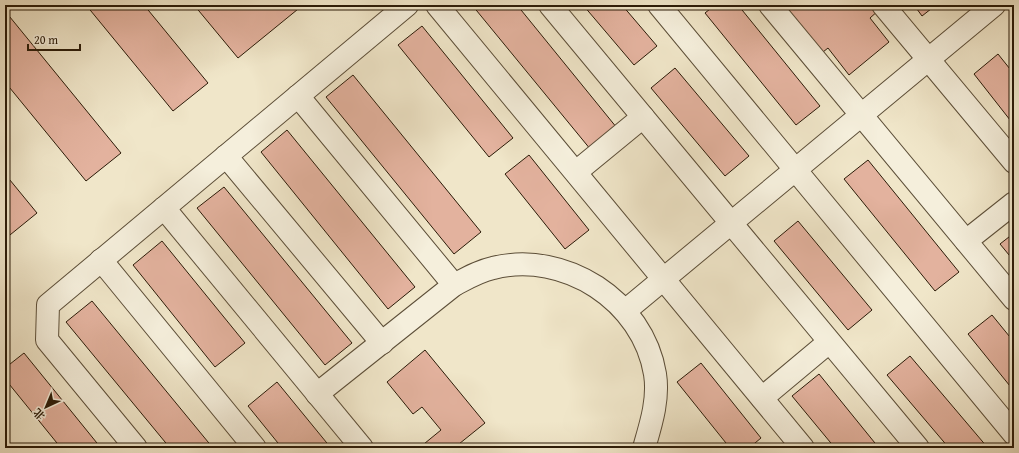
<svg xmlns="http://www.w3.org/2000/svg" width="1019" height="453" viewBox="0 0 1019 453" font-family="'Gentium Book Plus','Noto Serif SC',serif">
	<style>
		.building { fill: #e3b29e; stroke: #2b1b08 }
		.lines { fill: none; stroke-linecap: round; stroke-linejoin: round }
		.minor-casing { stroke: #5c4e38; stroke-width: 24 }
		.minor { stroke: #f5efdc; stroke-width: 22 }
	</style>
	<rect width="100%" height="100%" fill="#f0e6c9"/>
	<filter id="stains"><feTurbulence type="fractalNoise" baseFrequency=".005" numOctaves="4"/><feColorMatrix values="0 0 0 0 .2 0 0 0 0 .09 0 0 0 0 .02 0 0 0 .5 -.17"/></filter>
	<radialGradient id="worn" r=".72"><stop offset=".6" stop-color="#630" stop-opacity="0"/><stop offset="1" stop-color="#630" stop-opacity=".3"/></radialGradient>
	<g class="building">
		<path d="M 86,5 L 144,5 L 208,83 L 173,111 Z"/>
		<path d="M 194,5 L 303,5 L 238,58 Z"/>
		<path d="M 472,5 L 517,5 L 617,128 L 591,150 Z"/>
		<path d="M 583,5 L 622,5 L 657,46 L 634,65 Z"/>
		<path d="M 715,5 L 738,5 L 820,106 L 796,125 L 705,13 Z"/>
		<path d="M 785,5 L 875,5 L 879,10 L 870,18 L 889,42 L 849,75 L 828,48 L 818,56 L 780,9 Z"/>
		<path d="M 914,5 L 936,5 L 922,16 Z"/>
		<path d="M 5,11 L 121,153 L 86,181 L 5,82 Z"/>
		<path d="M 422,26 L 513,138 L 489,157 L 398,45 Z"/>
		<path d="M 998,54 L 1014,74 L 1014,125 L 974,74 Z"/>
		<path d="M 675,68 L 749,156 L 725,176 L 651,88 Z"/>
		<path d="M 353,75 L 481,232 L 454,254 L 326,97 Z"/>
		<path d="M 287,130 L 415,287 L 388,309 L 261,152 Z"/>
		<path d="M 529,155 L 589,230 L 565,249 L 505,174 Z"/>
		<path d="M 868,160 L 959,272 L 935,291 L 844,179 Z"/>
		<path d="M 5,174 L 37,213 L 5,239 Z"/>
		<path d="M 224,187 L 352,343 L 325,365 L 197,208 Z"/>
		<path d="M 798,221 L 872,310 L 848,330 L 774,241 Z"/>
		<path d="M 1014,233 L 1014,261 L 1000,244 Z"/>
		<path d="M 162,241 L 245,343 L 215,367 L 133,265 Z"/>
		<path d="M 92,301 L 213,448 L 170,448 L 66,322 Z"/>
		<path d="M 992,315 L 1014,342 L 1014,391 L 968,334 Z"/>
		<path d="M 425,350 L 485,423 L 454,448 L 419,448 L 441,430 L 422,407 L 413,414 L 387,382 Z"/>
		<path d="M 24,353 L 101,448 L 61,448 L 5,379 L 5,368 Z"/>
		<path d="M 910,356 L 988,448 L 949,448 L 887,375 Z"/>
		<path d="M 701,363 L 761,438 L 749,448 L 730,448 L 677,382 Z"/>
		<path d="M 819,374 L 879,448 L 835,448 L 792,396 Z"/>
		<path d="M 277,382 L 331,448 L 282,448 L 248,406 Z"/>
		<path d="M 238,444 L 242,448 L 233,448 Z"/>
	</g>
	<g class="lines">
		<defs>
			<g id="minor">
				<path d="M 437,5 L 803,448"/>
				<path d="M 550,5 L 918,448"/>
				<path d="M 659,5 L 1014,434"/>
				<path d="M 770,5 L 1014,299"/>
				<path d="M 883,5 L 1014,162"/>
				<path d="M 298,96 L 454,285"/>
				<path d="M 226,156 L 382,343"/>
				<path d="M 576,172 L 643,117"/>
				<path d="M 164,208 L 362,448"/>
				<path d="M 966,241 L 1014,203"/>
				<path d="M 101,260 L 255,448"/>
				<path d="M 625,311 L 994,5"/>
				<path d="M 317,394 L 454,285 C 467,278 479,271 493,268 C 565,250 643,301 655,374 C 659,399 651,424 644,448"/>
				<path d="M 762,398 L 829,342"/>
				<path d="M 136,448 L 47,340 L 48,305 L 407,5"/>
			</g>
		</defs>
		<use href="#minor" class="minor-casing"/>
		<use href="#minor" class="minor"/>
	</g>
	<rect width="1019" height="453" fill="none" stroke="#f0e6c9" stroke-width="20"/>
	<rect x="6" y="6" width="1007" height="441" fill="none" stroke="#2b1b08" stroke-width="2"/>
	<rect x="10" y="10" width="999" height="433" fill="none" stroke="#2b1b08"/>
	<g transform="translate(46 407) rotate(224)" stroke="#f5efdc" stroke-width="3" paint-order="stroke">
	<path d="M0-3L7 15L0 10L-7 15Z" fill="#2b1b08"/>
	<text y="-6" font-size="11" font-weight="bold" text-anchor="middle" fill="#2b1b08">北</text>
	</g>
	<path d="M28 44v6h52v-6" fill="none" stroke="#2b1b08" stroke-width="2"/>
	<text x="34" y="44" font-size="12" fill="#2b1b08" stroke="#f5efdc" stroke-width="3" paint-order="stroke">20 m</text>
	<rect width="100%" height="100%" filter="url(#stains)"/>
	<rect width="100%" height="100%" fill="url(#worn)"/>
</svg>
